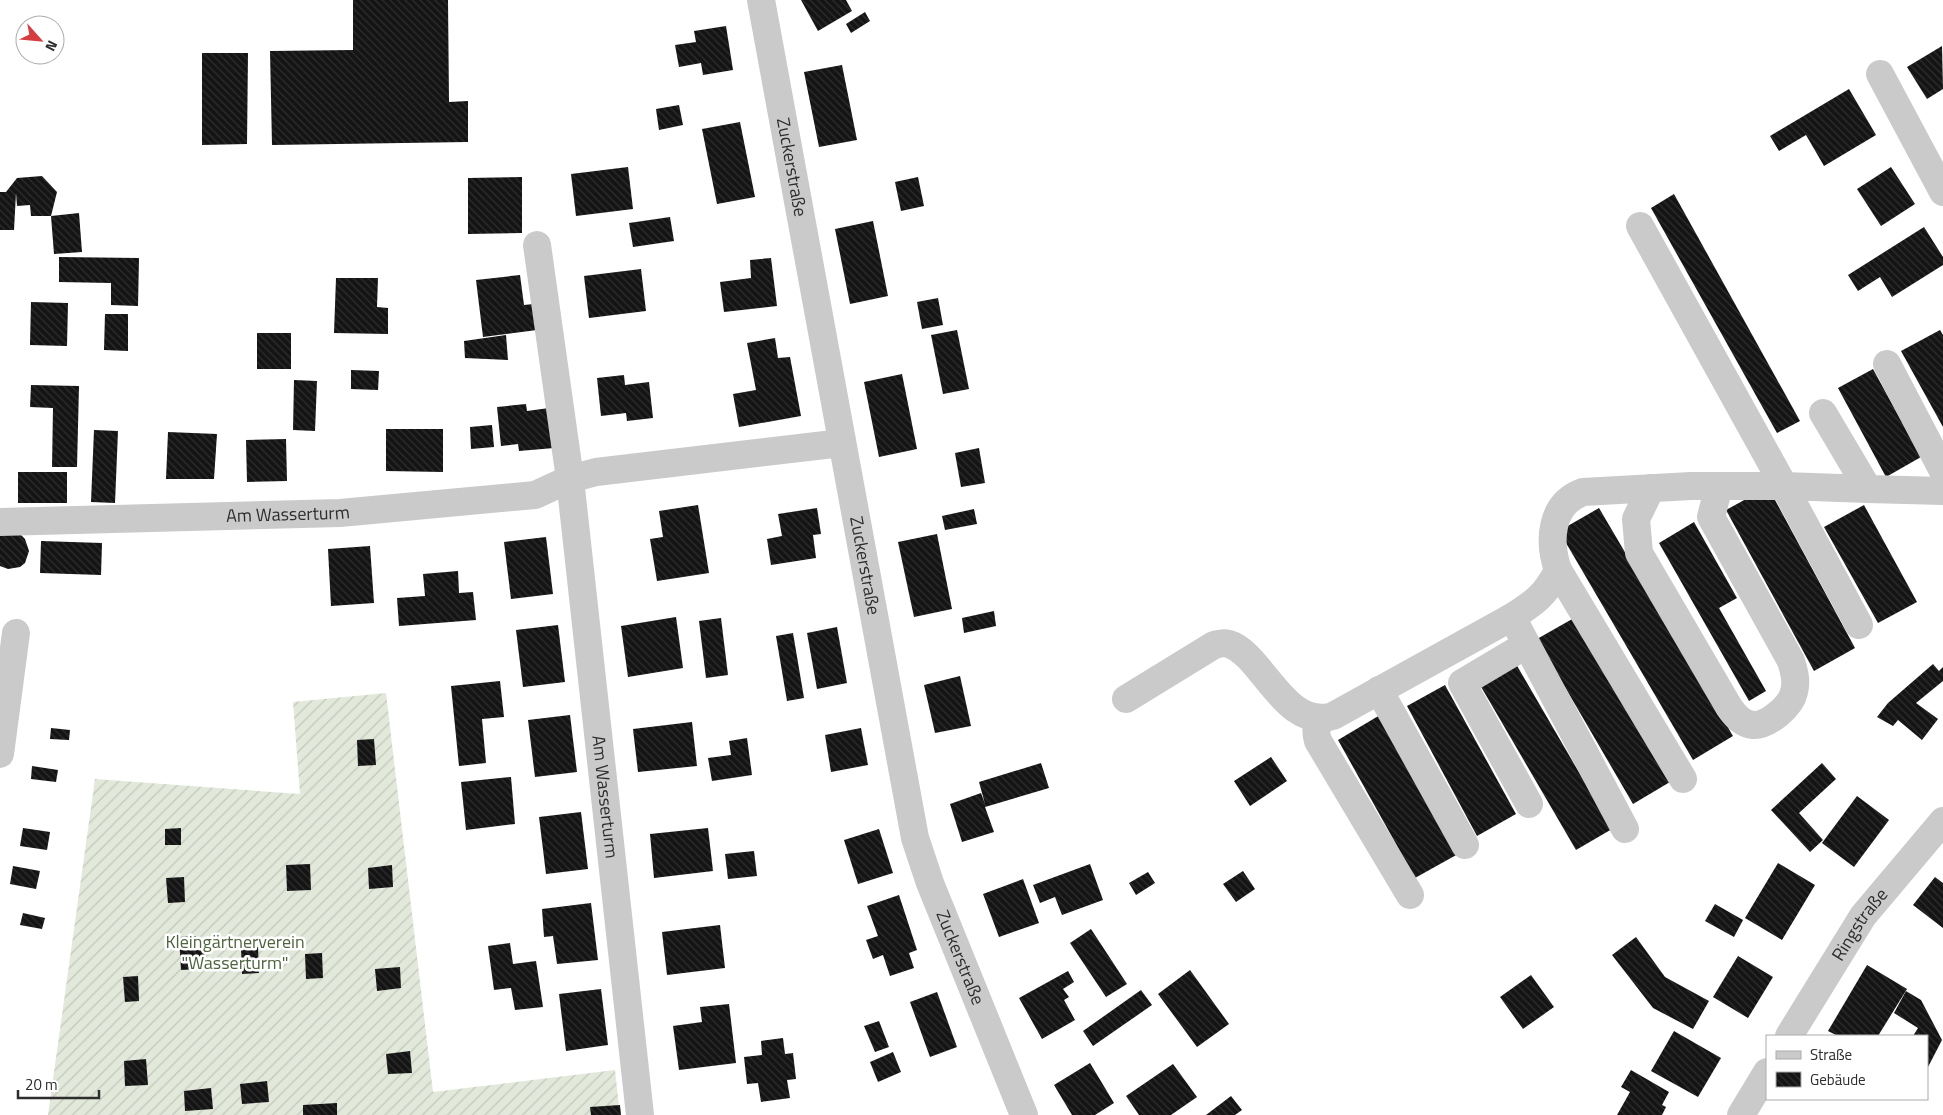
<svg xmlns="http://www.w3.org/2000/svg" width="1943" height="1115" viewBox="0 0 1943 1115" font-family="'Titillium Web',sans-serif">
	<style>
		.garden { fill: url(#garden-furrows) }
		.building { fill: url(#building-back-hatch) }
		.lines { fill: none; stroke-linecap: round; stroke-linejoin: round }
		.minor { stroke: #cacaca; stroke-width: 28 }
		.labels { text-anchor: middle; stroke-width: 5; stroke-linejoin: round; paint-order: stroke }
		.street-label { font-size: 18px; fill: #2d2d2d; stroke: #fff }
		.park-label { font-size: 18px; fill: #4e643e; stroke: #fff }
	</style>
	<defs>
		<pattern id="garden-furrows" width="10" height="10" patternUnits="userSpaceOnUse" patternTransform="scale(1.25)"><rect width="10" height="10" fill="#e2e9db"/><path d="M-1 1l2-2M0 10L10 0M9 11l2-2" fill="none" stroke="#c2c8bc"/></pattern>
		<pattern id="building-back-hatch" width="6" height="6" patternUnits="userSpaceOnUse" patternTransform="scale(1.25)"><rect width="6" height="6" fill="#141414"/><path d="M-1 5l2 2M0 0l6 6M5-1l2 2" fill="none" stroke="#2e2e2e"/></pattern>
	</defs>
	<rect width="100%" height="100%" fill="#fff"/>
	<path class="garden" d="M 386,693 L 433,1092 L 615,1070 L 620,1115 L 48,1115 L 95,779 L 300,794 L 293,702 Z"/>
	<g class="building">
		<path d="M 353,0 L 448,0 L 449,102 L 468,101 L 468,142 L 272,145 L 270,51 L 353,50 Z"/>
		<path d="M 801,0 L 846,0 L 852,11 L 818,31 Z"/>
		<path d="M 865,12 L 870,21 L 851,33 L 846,24 Z"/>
		<path d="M 726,26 L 733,70 L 703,75 L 701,63 L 679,67 L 675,45 L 696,42 L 694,31 Z"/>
		<path d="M 1942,46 L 1943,89 L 1927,99 L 1907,67 Z"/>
		<path d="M 202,53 L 248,53 L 247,144 L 202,145 Z"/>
		<path d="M 842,65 L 857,140 L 819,147 L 804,72 Z"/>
		<path d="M 1849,89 L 1876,135 L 1824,166 L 1806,135 L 1779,151 L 1770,136 Z"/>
		<path d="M 679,105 L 683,125 L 659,130 L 656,109 Z"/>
		<path d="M 740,122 L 755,197 L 717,204 L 702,129 Z"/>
		<path d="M 628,167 L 633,209 L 576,216 L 571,174 Z"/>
		<path d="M 1891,167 L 1915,204 L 1881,226 L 1857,189 Z"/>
		<path d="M 42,176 L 57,192 L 51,216 L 31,216 L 30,205 L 17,206 L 16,193 L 14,230 L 0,230 L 0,192 L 6,192 L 17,178 Z"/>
		<path d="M 522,177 L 522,233 L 468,234 L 468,178 Z"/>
		<path d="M 918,177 L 924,206 L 901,211 L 895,182 Z"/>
		<path d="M 1674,194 L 1800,421 L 1777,433 L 1651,208 Z"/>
		<path d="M 79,213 L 82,252 L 54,254 L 51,216 Z"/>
		<path d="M 670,217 L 674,241 L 633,247 L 629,223 Z"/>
		<path d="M 873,221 L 888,296 L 850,304 L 835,229 Z"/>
		<path d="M 1924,227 L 1943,257 L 1943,265 L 1892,297 L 1880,277 L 1858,291 L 1848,275 Z"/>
		<path d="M 59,257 L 139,258 L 138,306 L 111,305 L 111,283 L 59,282 Z"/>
		<path d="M 771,258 L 777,306 L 724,312 L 720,282 L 751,278 L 750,260 Z"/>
		<path d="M 641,269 L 646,311 L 589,318 L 584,276 Z"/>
		<path d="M 520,275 L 524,305 L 533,304 L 537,330 L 483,337 L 476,280 Z"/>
		<path d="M 336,278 L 378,278 L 377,307 L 388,308 L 388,334 L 334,333 Z"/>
		<path d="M 938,298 L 943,325 L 922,329 L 917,302 Z"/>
		<path d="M 31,302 L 68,303 L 67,346 L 30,345 Z"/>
		<path d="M 105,314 L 128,314 L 128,351 L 104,350 Z"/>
		<path d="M 957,330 L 969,389 L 943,394 L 931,335 Z"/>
		<path d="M 1940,330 L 1943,335 L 1943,427 L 1901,351 Z"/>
		<rect x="257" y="333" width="34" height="36"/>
		<path d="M 506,335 L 508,360 L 465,358 L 464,341 Z"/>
		<path d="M 775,338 L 778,358 L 790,357 L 801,416 L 739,427 L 733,394 L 756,390 L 747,343 Z"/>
		<path d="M 1873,369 L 1921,457 L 1886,477 L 1838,388 Z"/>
		<path d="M 351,370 L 379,371 L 378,390 L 351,389 Z"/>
		<path d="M 902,374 L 917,449 L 879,457 L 864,382 Z"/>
		<path d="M 624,375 L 625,385 L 649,382 L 653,418 L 627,421 L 626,413 L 601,416 L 597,378 Z"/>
		<path d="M 294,380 L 317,381 L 315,431 L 293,430 Z"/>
		<path d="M 31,385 L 79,386 L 77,467 L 52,467 L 53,408 L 30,407 Z"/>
		<path d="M 526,404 L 527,411 L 549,408 L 554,448 L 519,451 L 518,444 L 501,446 L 497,407 Z"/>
		<path d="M 492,425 L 494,447 L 471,449 L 470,427 Z"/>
		<path d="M 386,429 L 443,429 L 443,472 L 386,471 Z"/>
		<path d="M 94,430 L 118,431 L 115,503 L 91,502 Z"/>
		<path d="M 168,432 L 217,434 L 214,479 L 166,479 Z"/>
		<path d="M 286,439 L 287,481 L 247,482 L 246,440 Z"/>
		<path d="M 979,448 L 985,483 L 961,487 L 955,453 Z"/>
		<rect x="18" y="472" width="49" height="31"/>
		<path d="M 1768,487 L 1855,648 L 1814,671 L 1726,510 Z"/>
		<path d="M 698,505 L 709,573 L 657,581 L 650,539 L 663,537 L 659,511 Z"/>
		<path d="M 1864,505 L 1917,602 L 1878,623 L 1824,527 Z"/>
		<path d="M 817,508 L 821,534 L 813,535 L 816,558 L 771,565 L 767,539 L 782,536 L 778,514 Z"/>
		<path d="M 1599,508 L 1733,736 L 1693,760 L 1559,531 Z"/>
		<path d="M 974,509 L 977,524 L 945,530 L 942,516 Z"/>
		<path d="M 1694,522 L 1737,598 L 1719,608 L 1766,691 L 1749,701 L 1659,543 Z"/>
		<path d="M 937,534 L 952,609 L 914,617 L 898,542 Z"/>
		<path d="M 0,535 L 21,535 L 25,539 L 29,551 L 25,563 L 20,567 L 8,569 L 0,566 Z"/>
		<path d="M 546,537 L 553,594 L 511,599 L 504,542 Z"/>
		<path d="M 41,541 L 102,543 L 101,575 L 40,573 Z"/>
		<path d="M 370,546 L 374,603 L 331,606 L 328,549 Z"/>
		<path d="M 458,571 L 459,593 L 473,592 L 476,620 L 399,626 L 397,598 L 425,596 L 423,574 Z"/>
		<path d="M 994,611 L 996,626 L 964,633 L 962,618 Z"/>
		<path d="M 676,617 L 683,668 L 628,677 L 621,626 Z"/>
		<path d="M 721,618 L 728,675 L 706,678 L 699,621 Z"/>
		<path d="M 1574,618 L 1670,782 L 1633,804 L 1537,639 Z"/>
		<path d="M 558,625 L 565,682 L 523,687 L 516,630 Z"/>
		<path d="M 837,627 L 847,683 L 817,689 L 807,633 Z"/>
		<path d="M 793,633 L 804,698 L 787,701 L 776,636 Z"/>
		<path d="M 1516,664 L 1612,829 L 1576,850 L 1480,685 Z"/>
		<path d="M 1933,664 L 1939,671 L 1943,667 L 1943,681 L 1916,703 L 1938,719 L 1922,740 L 1898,720 L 1893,726 L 1877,717 L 1888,703 Z"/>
		<path d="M 960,676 L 971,726 L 935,733 L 924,685 Z"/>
		<path d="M 500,681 L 504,717 L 482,719 L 486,763 L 459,766 L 451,686 Z"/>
		<path d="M 1445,685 L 1516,814 L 1477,836 L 1407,706 Z"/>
		<path d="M 570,715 L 577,772 L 535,777 L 528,720 Z"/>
		<path d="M 1380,715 L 1458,854 L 1415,878 L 1338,740 Z"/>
		<path d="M 692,722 L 697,766 L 638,772 L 633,729 Z"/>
		<path d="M 51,728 L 70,730 L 69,740 L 50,739 Z"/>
		<path d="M 861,728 L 868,765 L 831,772 L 825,735 Z"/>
		<path d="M 747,738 L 752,775 L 712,781 L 708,758 L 731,755 L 729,741 Z"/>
		<path d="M 374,739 L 376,765 L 358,766 L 357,740 Z"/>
		<path d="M 1271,757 L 1287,781 L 1250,806 L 1234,781 Z"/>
		<path d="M 1041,763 L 1049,788 L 985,807 L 994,832 L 962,842 L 950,804 L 981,793 L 985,804 L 979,782 Z"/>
		<path d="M 1822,763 L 1836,779 L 1799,813 L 1823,840 L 1810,852 L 1771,810 Z"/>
		<path d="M 32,766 L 58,770 L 56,782 L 31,779 Z"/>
		<path d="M 511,777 L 515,824 L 466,830 L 461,782 Z"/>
		<path d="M 1857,796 L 1889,820 L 1854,867 L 1822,843 Z"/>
		<path d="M 581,812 L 588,869 L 546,874 L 539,817 Z"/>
		<path d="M 23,828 L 50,832 L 47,850 L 20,846 Z"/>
		<path d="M 181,828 L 181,845 L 165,845 L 165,829 Z"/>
		<path d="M 708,828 L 713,871 L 654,878 L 650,834 Z"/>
		<path d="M 879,829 L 893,873 L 858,884 L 844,840 Z"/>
		<path d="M 754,851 L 757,876 L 728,879 L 725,854 Z"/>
		<path d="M 1778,863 L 1815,885 L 1782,940 L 1745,918 Z"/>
		<path d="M 310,864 L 311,890 L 287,891 L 286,865 Z"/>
		<path d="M 1090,864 L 1103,900 L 1062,915 L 1055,897 L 1040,903 L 1033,885 Z"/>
		<path d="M 392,865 L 393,887 L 369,889 L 368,868 Z"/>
		<path d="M 13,866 L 40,871 L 36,889 L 10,884 Z"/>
		<path d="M 1243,871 L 1255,889 L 1236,902 L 1223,884 Z"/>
		<path d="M 1148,872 L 1155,883 L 1136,895 L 1129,883 Z"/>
		<path d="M 184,877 L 185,902 L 168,903 L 166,878 Z"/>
		<path d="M 1935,877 L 1943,883 L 1943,928 L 1913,905 Z"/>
		<path d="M 1023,879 L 1039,923 L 999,937 L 983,894 Z"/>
		<path d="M 899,895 L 917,950 L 909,953 L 914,968 L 890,976 L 883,955 L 873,959 L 866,940 L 878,936 L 867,906 Z"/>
		<path d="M 591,903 L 598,960 L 557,964 L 553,936 L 544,937 L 542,909 Z"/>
		<path d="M 1715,904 L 1743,920 L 1734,937 L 1705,921 Z"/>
		<path d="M 23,913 L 45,918 L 42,929 L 20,925 Z"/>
		<path d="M 720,925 L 725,968 L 667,975 L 662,932 Z"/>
		<path d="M 1091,929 L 1127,984 L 1106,997 L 1070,943 Z"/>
		<path d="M 196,936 L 197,950 L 204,950 L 205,965 L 199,965 L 199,969 L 181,970 L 179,937 Z"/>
		<path d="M 1636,937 L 1665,977 L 1709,1001 L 1693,1029 L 1653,1008 L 1612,955 Z"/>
		<path d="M 510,943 L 513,964 L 536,961 L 543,1007 L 515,1010 L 511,988 L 494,990 L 488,946 Z"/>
		<path d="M 258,947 L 259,973 L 242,974 L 241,948 Z"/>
		<path d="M 322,953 L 323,978 L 306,979 L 305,954 Z"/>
		<path d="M 1738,956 L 1773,977 L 1748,1018 L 1713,997 Z"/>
		<path d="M 1867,965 L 1907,989 L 1878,1036 L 1838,1036 L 1828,1031 Z"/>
		<path d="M 400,967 L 401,988 L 377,991 L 375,969 Z"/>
		<path d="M 1190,970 L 1229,1024 L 1197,1047 L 1158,994 Z"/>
		<path d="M 1068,971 L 1074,982 L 1063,989 L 1069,997 L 1064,1000 L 1075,1020 L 1042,1039 L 1019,998 Z"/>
		<path d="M 1531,975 L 1554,1007 L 1523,1029 L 1500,997 Z"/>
		<path d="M 138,976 L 139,1001 L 125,1002 L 123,977 Z"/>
		<path d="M 601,989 L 608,1045 L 566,1051 L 559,994 Z"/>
		<path d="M 1141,990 L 1152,1005 L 1093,1046 L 1083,1031 Z"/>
		<path d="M 1906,991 L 1921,1000 L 1942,1040 L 1927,1069 L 1927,1036 L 1913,1036 L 1918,1028 L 1894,1013 Z"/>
		<path d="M 937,992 L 957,1047 L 930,1057 L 910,1002 Z"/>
		<path d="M 729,1004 L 736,1063 L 679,1070 L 673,1026 L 702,1022 L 700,1007 Z"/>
		<path d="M 879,1021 L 889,1047 L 875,1052 L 864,1026 Z"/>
		<path d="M 1674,1031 L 1721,1058 L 1698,1097 L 1651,1071 Z"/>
		<path d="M 783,1038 L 785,1054 L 793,1053 L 796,1079 L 787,1080 L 790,1098 L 761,1102 L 758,1083 L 747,1084 L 744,1057 L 762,1055 L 761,1041 Z"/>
		<path d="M 410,1051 L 412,1073 L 388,1074 L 386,1054 Z"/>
		<path d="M 893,1052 L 901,1072 L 878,1082 L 870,1062 Z"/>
		<path d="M 146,1059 L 148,1085 L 125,1086 L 124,1061 Z"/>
		<path d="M 1090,1063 L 1114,1103 L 1095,1115 L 1072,1115 L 1054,1085 Z"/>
		<path d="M 1173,1064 L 1197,1097 L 1171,1115 L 1139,1115 L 1126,1096 Z"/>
		<path d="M 1631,1070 L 1669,1092 L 1662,1105 L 1666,1107 L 1662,1115 L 1617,1115 L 1630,1092 L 1621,1087 Z"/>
		<path d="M 267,1081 L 269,1102 L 242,1104 L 240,1084 Z"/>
		<path d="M 211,1088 L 213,1109 L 185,1111 L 184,1091 Z"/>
		<path d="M 1231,1096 L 1242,1110 L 1235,1115 L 1206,1115 Z"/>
		<path d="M 337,1103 L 337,1115 L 303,1115 L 303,1105 Z"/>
		<path d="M 620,1105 L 621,1115 L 591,1115 L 590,1107 Z"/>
	</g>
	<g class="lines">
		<g class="minor">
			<path id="s1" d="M 761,0 L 915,838 L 930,883 L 1024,1115"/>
			<path d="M 1880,74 L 1943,192"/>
			<path d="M 1640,226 L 1784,486 L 1691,486 L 1583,492 C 1550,504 1548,541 1558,570 L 1683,779"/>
			<path id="s2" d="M 537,245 L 570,479 L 640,1115"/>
			<path d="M 1887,364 L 1943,471"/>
			<path d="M 1823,413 L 1868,489 L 1943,491"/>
			<path d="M 1651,488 L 1636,519 L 1639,553 L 1729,707 C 1735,716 1742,724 1753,725 C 1768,726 1791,706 1794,692 C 1797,681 1794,671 1791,661 L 1711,517 L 1719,486"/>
			<path id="s3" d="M 0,522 L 340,513 L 535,495 L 570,479 L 596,472 L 842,443"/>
			<path d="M 1558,570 C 1546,595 1534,603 1512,617 L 1625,829"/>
			<path d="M 1859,625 L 1784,486 L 1868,489"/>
			<path d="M 1526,645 L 1462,683 L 1529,804"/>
			<path d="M 1379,690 L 1465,845"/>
			<path d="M 1126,699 L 1214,645 C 1218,644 1224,642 1229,644 C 1262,654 1285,731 1333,716 L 1512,617"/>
			<path d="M 1322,719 C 1316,727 1315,731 1318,741 L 1410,895"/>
			<path d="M 0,754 L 16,633"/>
			<path id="s4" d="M 1789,1036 L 1863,916 L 1943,821"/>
			<path d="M 1741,1115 L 1767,1072"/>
		</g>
	</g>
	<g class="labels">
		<g class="street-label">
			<text dy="6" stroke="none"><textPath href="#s1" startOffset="170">Zuckerstraße</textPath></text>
			<text dy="6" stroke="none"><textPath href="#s3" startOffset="288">Am Wasserturm</textPath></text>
			<text dy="6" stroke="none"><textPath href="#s1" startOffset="575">Zuckerstraße</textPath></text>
			<text dy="6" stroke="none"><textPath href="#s2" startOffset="556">Am Wasserturm</textPath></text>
			<text dy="6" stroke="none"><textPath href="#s4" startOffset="132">Ringstraße</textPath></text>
			<text dy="6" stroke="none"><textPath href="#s1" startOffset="980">Zuckerstraße</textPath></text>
		</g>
		<g class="park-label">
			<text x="235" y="948">Kleingärtnerverein<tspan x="235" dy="21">"Wasserturm"</tspan></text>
		</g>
	</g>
	<rect x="1766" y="1035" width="162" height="65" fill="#ffffff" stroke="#ababab"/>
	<rect x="1776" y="1051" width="25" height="8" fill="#cacaca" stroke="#ababab"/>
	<text x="1810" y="1060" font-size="15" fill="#2d2d2d">Straße</text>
	<rect x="1776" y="1072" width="25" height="15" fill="url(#building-back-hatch)" stroke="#ababab"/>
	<text x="1810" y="1085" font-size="15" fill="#2d2d2d">Gebäude</text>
	<g transform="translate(40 40) rotate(117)"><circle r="24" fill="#ffffff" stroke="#ababab"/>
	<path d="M0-4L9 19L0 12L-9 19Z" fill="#d53d40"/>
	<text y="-8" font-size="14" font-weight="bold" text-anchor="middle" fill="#2d2d2d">N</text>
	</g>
	<path d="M18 1090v8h81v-8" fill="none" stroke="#2d2d2d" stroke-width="2.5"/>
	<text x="25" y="1090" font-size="15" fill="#2d2d2d" stroke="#ffffff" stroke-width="4" paint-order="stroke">20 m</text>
</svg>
